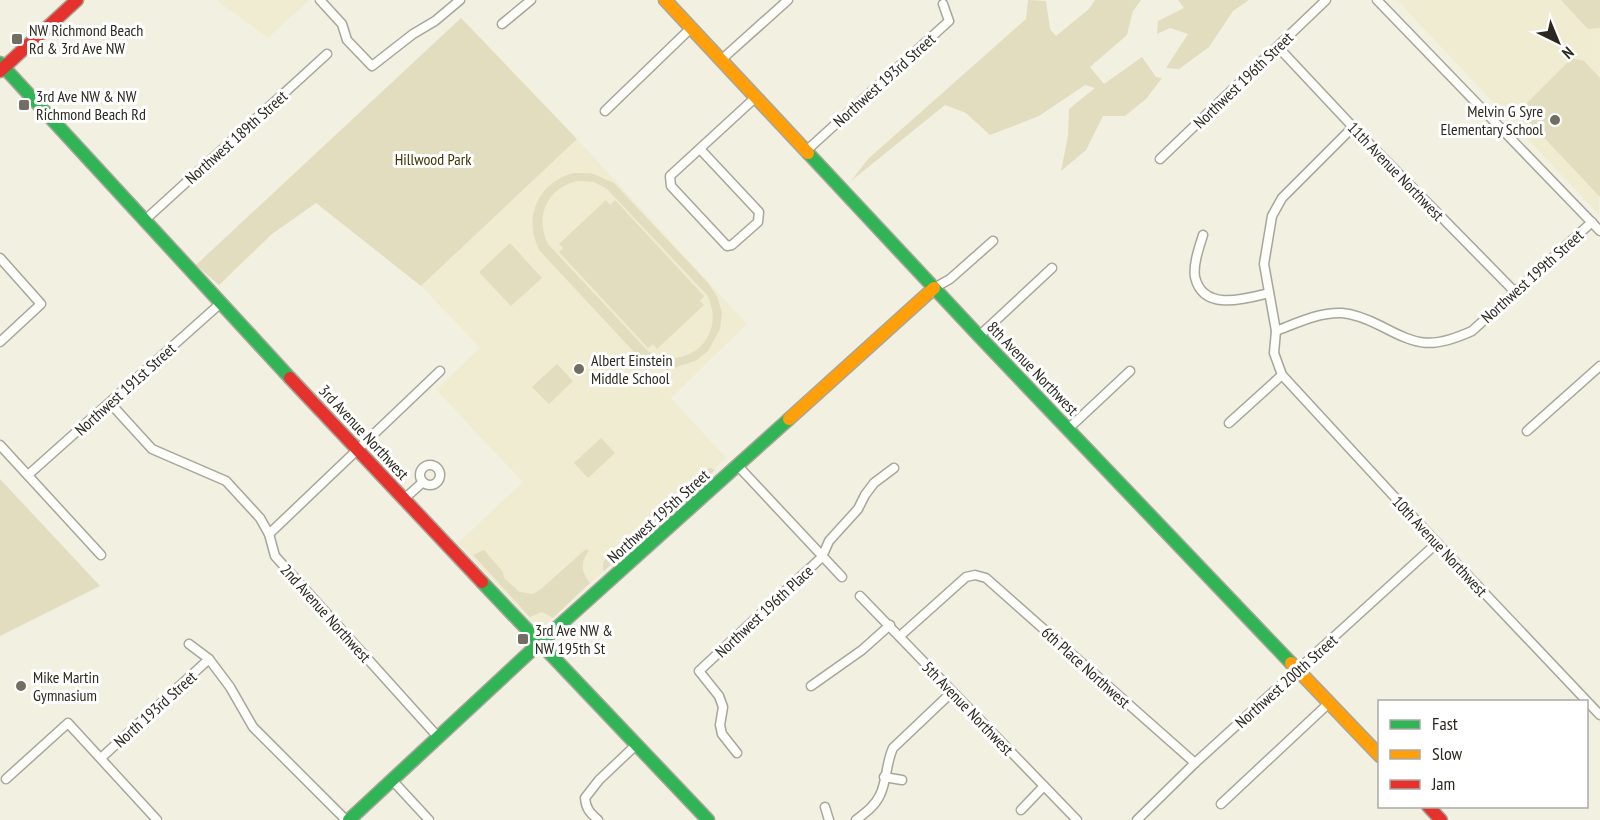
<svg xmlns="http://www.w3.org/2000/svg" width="1600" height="820" viewBox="0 0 1600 820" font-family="'PT Sans Narrow',sans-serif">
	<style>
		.built { fill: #f0ecd2 }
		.green { fill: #e2ddbe; fill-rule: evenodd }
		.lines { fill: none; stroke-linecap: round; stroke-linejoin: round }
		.street-casing { stroke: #a8a69b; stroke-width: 11 }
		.fast-casing { stroke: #a8a69b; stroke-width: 15 }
		.slow-casing { stroke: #a8a69b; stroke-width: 15 }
		.jam-casing { stroke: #a8a69b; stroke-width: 15 }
		.street { stroke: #fdfdfa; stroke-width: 8 }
		.fast { stroke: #30b455; stroke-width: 12 }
		.slow { stroke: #ff9f0a; stroke-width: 12 }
		.jam { stroke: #e5322d; stroke-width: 12 }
		.poi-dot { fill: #716f63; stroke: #fff; stroke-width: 2 }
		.labels { text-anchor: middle; stroke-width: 6; stroke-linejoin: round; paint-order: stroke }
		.poi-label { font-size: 16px; fill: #2b291f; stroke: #fff; text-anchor: start }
		.street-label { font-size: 16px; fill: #2b291f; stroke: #fff }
		.park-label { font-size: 16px; fill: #3d3400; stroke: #fff }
	</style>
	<rect width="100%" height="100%" fill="#f2f0e1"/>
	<g class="built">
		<path d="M 216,0 L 309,0 L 268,38 Z"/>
		<path d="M 1397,0 L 1575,0 L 1600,26 L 1599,215 Z"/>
		<path d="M 577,139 L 747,324 L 671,398 L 726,458 L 545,625 L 538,625 L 530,620 L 458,543 L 523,482 L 436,390 L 480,348 L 421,286 Z"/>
	</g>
	<g class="green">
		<path d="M 1028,0 L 1046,1 L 1050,29 L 1056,36 L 1089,9 L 1095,0 L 1141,0 L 1133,11 L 1127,35 L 1090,67 L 1104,84 L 1142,57 L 1156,77 L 1162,78 L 1146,99 L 1125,116 L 1103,116 L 1086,150 L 1061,171 L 1068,136 L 1069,109 L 1095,88 L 1085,85 L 1039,116 L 990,135 L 966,113 L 945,105 L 851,181 L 868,159 L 1026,19 Z"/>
		<path d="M 1178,0 L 1249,0 L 1233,11 L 1209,47 L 1179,69 L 1166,68 L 1188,34 L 1170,28 L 1157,34 L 1158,21 L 1184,8 Z"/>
		<path d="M 1561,0 L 1600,0 L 1600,28 L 1588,29 Z"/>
		<path d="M 461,18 L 577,139 L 421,286 L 316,203 L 272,234 L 219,285 L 196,265 Z"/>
		<path d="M 1572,58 L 1584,61 L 1600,78 L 1600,197 L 1519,111 Z"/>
		<path d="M 574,173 L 591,173 L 614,183 L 708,283 L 717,296 L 722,313 L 720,329 L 708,351 L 695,361 L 668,370 L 650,365 L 648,367 L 540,251 C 522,218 538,182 574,173 ZM 578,181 L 594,182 L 607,189 L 707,295 C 728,336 687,374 648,351 L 548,244 C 534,216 548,187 578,181 Z"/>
		<path d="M 606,200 L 610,205 L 615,200 L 704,296 L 700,301 L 704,305 L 657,349 L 653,344 L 648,348 L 559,252 L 563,248 L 559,244 Z"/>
		<path d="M 510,243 L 542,278 L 511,306 L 479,272 Z"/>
		<path d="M 557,364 L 573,381 L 549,404 L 532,387 Z"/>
		<path d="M 601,438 L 615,453 L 588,478 L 574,463 Z"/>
		<path d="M 710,468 L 715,470 L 604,571 L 603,570 L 603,562 L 704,470 Z"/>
		<path d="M 0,479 L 100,586 L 0,636 Z"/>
		<path d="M 586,549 L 589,551 C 580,562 581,572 590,583 L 553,618 L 542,612 L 530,617 L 473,555 L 484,550 L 503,572 L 504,578 L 520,592 L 533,594 L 541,589 Z"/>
	</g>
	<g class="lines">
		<defs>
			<g id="street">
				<path d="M 320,0 L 342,24 L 347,40 L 372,66 L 413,34 L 435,21 L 460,0"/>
				<path d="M 1377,0 L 1600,231"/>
				<path d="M 502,24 L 531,0"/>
				<path d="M 1278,47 L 1353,127 L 1515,292"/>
				<path d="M 721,60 L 788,0"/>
				<path d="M 605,111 L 691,28"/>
				<path d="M 1353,127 L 1282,198 L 1272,216 L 1264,264 L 1276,331 L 1274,353 L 1282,375 L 1437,543 L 1600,715"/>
				<path d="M 700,149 L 759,212 L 758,222 L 732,245 L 727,246 L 671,186 L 670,176 L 756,97"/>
				<path d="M 806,151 L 949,21 L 943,4"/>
				<path d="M 1160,159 L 1326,0"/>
				<path d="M 146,219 L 327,54"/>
				<path d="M 1203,235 C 1199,248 1193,264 1195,277 C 1203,312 1245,299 1269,293"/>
				<path d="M 0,258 L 41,304 L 0,342"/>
				<path d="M 934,288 L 950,279 L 993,241"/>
				<path d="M 1276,331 C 1297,323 1319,312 1342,313 C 1356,314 1369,320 1381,326 C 1419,346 1432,349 1472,331 L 1592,222"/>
				<path d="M 979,336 L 1052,268"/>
				<path d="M 110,403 L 152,449 L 226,481 L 260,518 L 269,534 L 275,556 L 438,737"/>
				<path d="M 1229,423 L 1282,375"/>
				<path d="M 1068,429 L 1130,371"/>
				<path d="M 1527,431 L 1600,366"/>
				<path d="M 0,445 L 101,555"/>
				<circle cx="430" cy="475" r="10"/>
				<path d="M 738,466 L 842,577"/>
				<path d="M 28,475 L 222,302"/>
				<path d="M 404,499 L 423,482"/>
				<path d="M 269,534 L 440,371"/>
				<path d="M 860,596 L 1077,820"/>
				<path d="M 900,636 L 966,577 L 975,575 L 986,578 L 1195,763"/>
				<path d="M 189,644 L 209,659 L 230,687 L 253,727 L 346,820"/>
				<path d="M 811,686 L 862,650 L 890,625"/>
				<path d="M 737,753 L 722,734 L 720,725 L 723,707 L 719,696 L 699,671 L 822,557 L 829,541 L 858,509 L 865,495 L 874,483 L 894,468"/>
				<path d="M 101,758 L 209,659"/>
				<path d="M 884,777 L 902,780"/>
				<path d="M 6,779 L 68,723 L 157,820"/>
				<path d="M 392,780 L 429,820"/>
				<path d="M 1221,804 L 1329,703"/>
				<path d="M 825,807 L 829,820"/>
				<path d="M 1021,810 L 1044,786"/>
				<path d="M 598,820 C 590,813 586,809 585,798 L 599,780 L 636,745"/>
				<path d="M 856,820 C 865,813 875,806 880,795 C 887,781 886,763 893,748 L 952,692"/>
				<path d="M 1137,820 L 1195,763 L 1437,543"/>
			</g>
			<g id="fast">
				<path d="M 0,63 L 290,378"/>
				<path d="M 808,153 L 979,336 L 1291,663"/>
				<path d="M 482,582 L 708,820"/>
				<path d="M 349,820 L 532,650 L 789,419"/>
			</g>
			<g id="slow">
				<path d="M 665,0 L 808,153"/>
				<path d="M 789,419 L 934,288"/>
				<path d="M 1291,663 L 1380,756"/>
			</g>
			<g id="jam">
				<path d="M 0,71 L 77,0"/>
				<path d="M 290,378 L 482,582"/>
				<path d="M 1428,806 L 1441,820"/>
			</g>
		</defs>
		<use href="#street" class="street-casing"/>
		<use href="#fast" class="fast-casing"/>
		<use href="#slow" class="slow-casing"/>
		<use href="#jam" class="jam-casing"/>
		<use href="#street" class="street"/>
		<use href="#fast" class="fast"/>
		<use href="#slow" class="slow"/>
		<use href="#jam" class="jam"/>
	</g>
	<g class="poi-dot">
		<rect x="11" y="33" width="12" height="12" rx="3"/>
		<rect x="18" y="99" width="12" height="12" rx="3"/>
		<circle cx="1555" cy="120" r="6"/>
		<circle cx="579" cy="369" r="6"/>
		<rect x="517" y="633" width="12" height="12" rx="3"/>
		<circle cx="21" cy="686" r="6"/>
	</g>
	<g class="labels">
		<g class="poi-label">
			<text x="29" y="36">NW Richmond Beach<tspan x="29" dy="18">Rd &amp; 3rd Ave NW</tspan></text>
			<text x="36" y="102">3rd Ave NW &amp; NW<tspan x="36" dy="18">Richmond Beach Rd</tspan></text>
			<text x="1543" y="117" text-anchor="end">Melvin G Syre<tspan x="1543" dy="18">Elementary School</tspan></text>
			<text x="591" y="366">Albert Einstein<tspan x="591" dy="18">Middle School</tspan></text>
			<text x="535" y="636">3rd Ave NW &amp;<tspan x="535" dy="18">NW 195th St</tspan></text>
			<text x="33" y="683">Mike Martin<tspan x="33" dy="18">Gymnasium</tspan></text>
		</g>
		<g class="street-label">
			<text transform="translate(884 80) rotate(-42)" y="6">Northwest 193rd Street</text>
			<text transform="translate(1243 80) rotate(-44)" y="6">Northwest 196th Street</text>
			<text transform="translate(236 137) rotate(-42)" y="6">Northwest 189th Street</text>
			<text transform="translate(1396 171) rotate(46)" y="6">11th Avenue Northwest</text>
			<text transform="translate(1532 276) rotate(-42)" y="6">Northwest 199th Street</text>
			<text transform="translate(1033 368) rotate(46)" y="6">8th Avenue Northwest</text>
			<text transform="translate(125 389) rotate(-42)" y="6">Northwest 191st Street</text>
			<text transform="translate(364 432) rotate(47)" y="6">3rd Avenue Northwest</text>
			<text transform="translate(658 516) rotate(-42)" y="6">Northwest 195th Street</text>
			<text transform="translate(1440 546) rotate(47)" y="6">10th Avenue Northwest</text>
			<text transform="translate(764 611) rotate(-43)" y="6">Northwest 196th Place</text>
			<text transform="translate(326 613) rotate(48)" y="6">2nd Avenue Northwest</text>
			<text transform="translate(1086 667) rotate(42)" y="6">6th Place Northwest</text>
			<text transform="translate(1286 681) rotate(-42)" y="6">Northwest 200th Street</text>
			<text transform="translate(968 708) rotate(46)" y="6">5th Avenue Northwest</text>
			<text transform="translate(155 709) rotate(-42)" y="6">North 193rd Street</text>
		</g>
		<g class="park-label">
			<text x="433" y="165">Hillwood Park</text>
		</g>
	</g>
	<rect x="1378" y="700" width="210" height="108" fill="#ffffff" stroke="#aaa9a5" stroke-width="1.5"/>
	<rect x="1390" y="720" width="30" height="9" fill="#30b455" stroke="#aaa9a5" stroke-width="1.5"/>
	<text x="1432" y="730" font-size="18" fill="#2b291f">Fast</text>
	<rect x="1390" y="750" width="30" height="9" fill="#ff9f0a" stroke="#aaa9a5" stroke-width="1.5"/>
	<text x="1432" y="760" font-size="18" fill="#2b291f">Slow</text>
	<rect x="1390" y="780" width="30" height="9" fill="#e5322d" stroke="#aaa9a5" stroke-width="1.5"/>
	<text x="1432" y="790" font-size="18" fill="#2b291f">Jam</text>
	<g transform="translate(1558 42) rotate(137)" stroke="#ffffff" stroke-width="4.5" paint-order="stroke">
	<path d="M0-4.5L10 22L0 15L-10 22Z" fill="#2b291f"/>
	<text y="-9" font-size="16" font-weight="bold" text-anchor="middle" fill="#2b291f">N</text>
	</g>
</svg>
